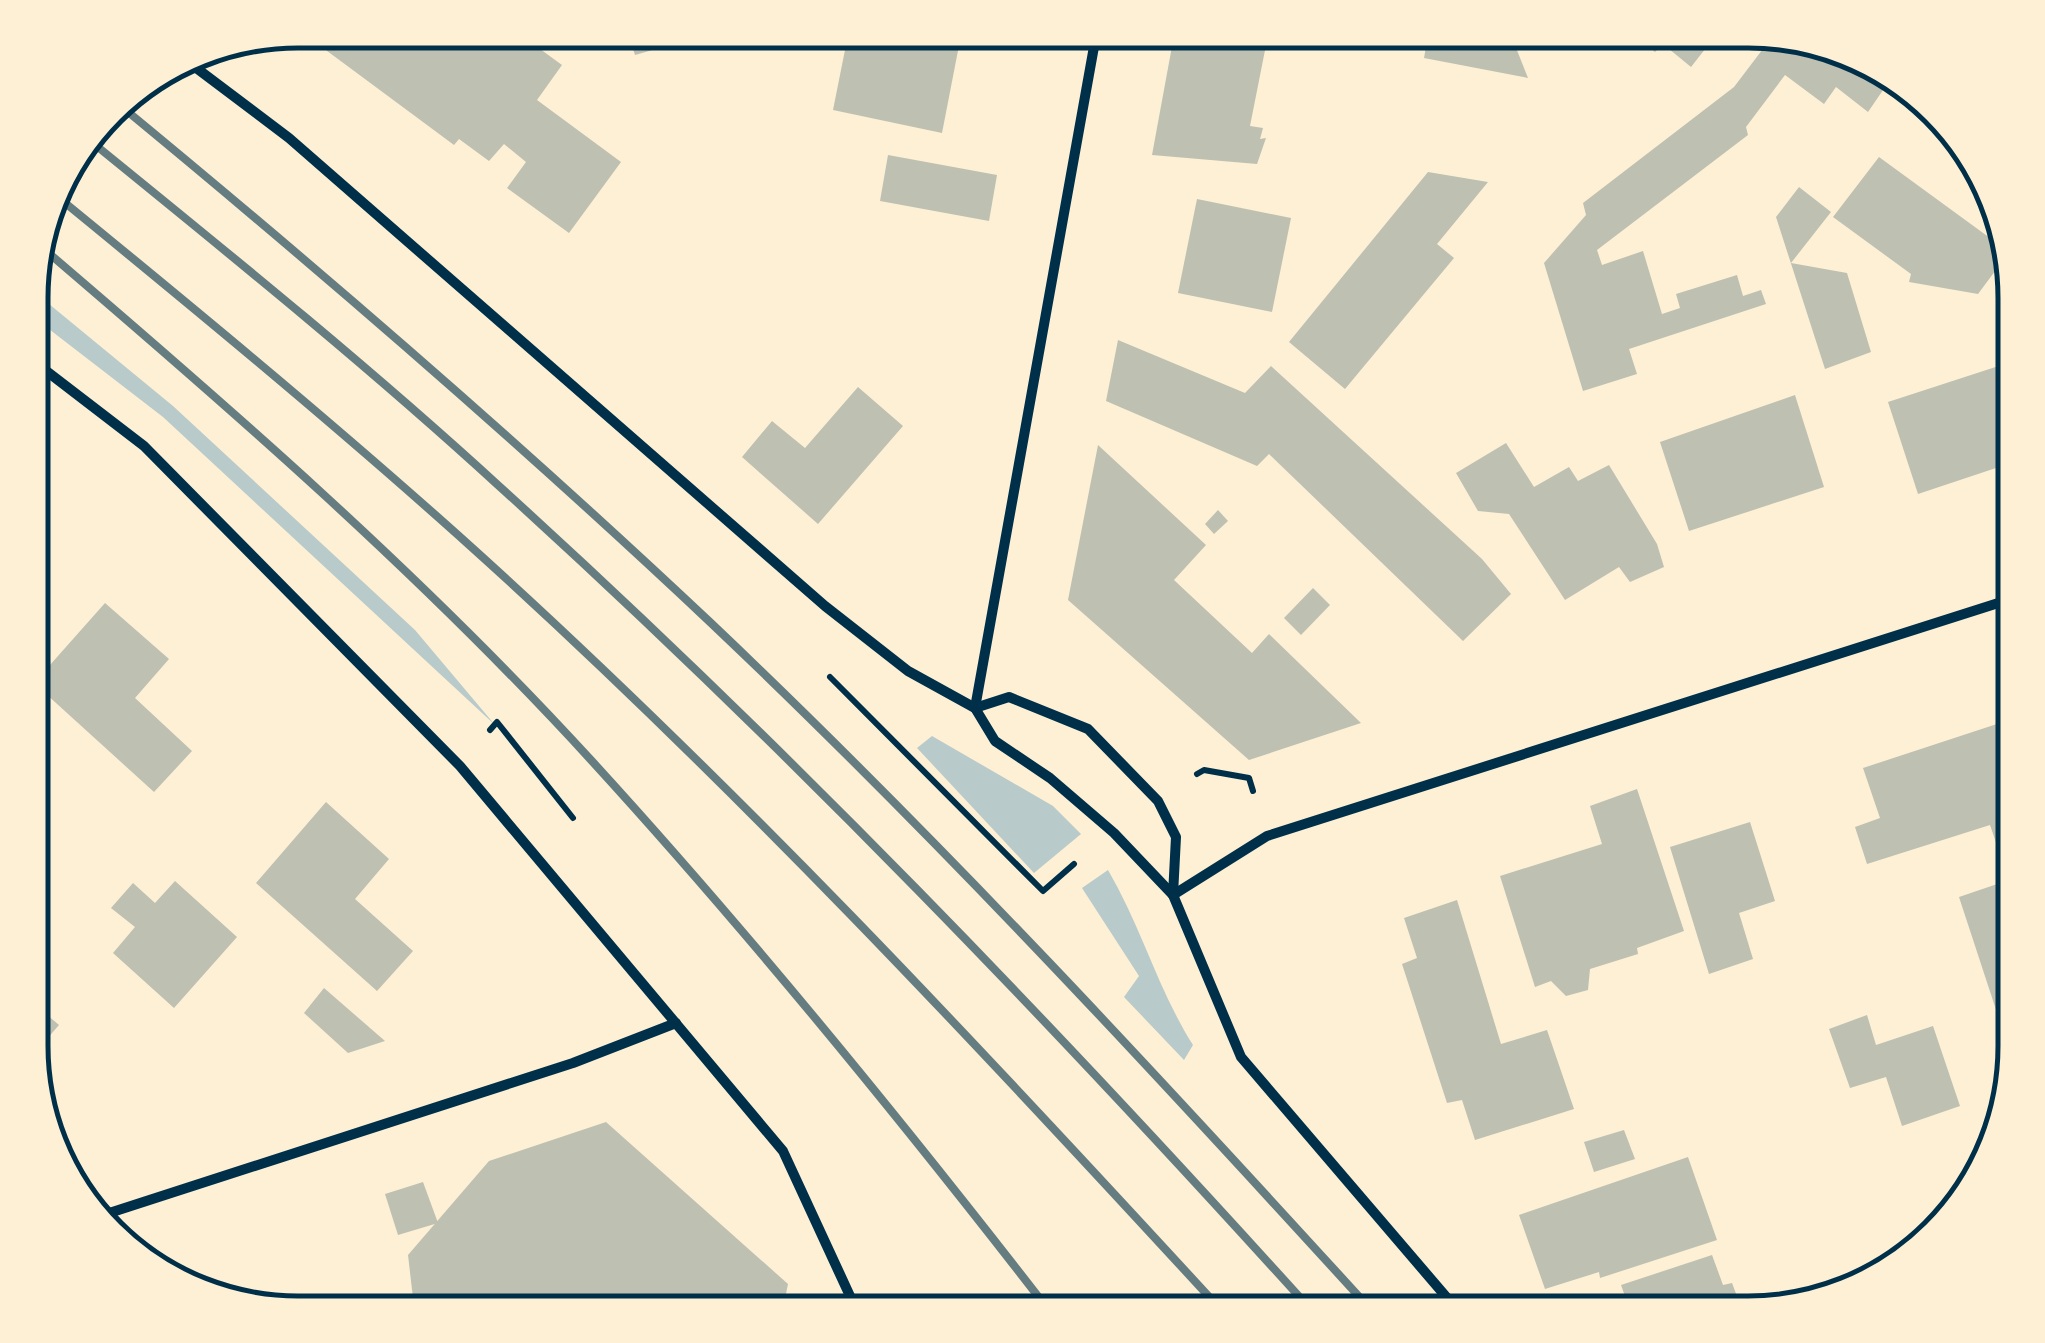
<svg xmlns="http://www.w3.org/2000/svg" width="2045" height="1343" viewBox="0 0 2045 1343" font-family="'Noto Sans',sans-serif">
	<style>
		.green { fill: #b9caca }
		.building { fill: #bec0b2 }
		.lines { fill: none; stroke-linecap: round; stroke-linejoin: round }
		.path { stroke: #003049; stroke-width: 6 }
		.minor { stroke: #003049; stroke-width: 10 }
		.rail { stroke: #657d81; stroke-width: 8 }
		.rim { fill: none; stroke: #003049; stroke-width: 5 }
	</style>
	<rect width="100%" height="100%" fill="#fdf0d5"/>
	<g class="green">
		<path d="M 32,290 L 173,406 L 415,630 L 495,725 L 163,417 L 32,316 Z"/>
		<path d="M 932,736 L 1053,806 L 1081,834 L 1034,873 L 917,748 Z"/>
		<path d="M 1108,870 C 1141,926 1158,990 1193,1045 L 1184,1060 L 1124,997 L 1139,976 L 1082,888 Z"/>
	</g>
	<g class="building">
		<path d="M 324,30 L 514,30 L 562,65 L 537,100 L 621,162 L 569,233 L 507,188 L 526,162 L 504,144 L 489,161 L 459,139 L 454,145 L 315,42 Z"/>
		<path d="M 627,30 L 664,30 L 670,45 L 635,55 Z"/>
		<path d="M 849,30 L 962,30 L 942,133 L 833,110 Z"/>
		<path d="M 1175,30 L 1269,30 L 1250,126 L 1263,128 L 1260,139 L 1266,138 L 1257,164 L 1152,155 Z"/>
		<path d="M 1429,30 L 1509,30 L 1528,78 L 1424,58 Z"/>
		<path d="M 1628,30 L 1720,30 L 1691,67 L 1663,44 L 1655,52 Z"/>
		<path d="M 1772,37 L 1894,74 L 1868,112 L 1836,87 L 1824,104 L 1785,75 L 1746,127 L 1748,135 L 1597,250 L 1602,265 L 1643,251 L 1662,314 L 1680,308 L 1676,294 L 1737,275 L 1743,296 L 1761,290 L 1766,304 L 1629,349 L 1637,374 L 1583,391 L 1544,263 L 1586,215 L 1583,203 L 1734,87 Z"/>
		<path d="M 888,155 L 997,175 L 989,221 L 880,201 Z"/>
		<path d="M 1879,157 L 2005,249 L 2007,255 L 1978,294 L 1909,282 L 1911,274 L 1833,217 Z"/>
		<path d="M 1428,172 L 1488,182 L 1437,244 L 1454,258 L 1345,389 L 1289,342 Z"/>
		<path d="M 1799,187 L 1831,212 L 1791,263 L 1847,273 L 1871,352 L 1825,369 L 1776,217 Z"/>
		<path d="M 1197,199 L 1291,218 L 1272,312 L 1178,293 Z"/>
		<path d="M 2014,304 L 2014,347 L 2001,309 Z"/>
		<path d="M 1118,340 L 1245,393 L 1271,366 L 1482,559 L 1511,594 L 1463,641 L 1269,454 L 1257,466 L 1106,401 Z"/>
		<path d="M 2014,361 L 2014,462 L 1918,494 L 1888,402 Z"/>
		<path d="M 858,387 L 903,426 L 818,524 L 742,457 L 772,421 L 805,448 Z"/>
		<path d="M 1795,395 L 1824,487 L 1689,531 L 1660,442 Z"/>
		<path d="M 1506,443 L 1534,487 L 1569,467 L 1578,481 L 1609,465 L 1657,544 L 1664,567 L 1630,582 L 1619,567 L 1565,600 L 1509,514 L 1478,511 L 1456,473 Z"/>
		<path d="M 1098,445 L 1206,545 L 1174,580 L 1252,653 L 1269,634 L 1361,723 L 1249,760 L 1068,600 Z"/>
		<path d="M 1218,510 L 1228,521 L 1214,534 L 1205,524 Z"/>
		<path d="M 1313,588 L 1330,605 L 1301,635 L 1284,618 Z"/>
		<path d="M 105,603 L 169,659 L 135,698 L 192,751 L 154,792 L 34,683 Z"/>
		<path d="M 2006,721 L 2014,747 L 2014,1020 L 2001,1025 L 1959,897 L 2009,880 L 1990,825 L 1867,864 L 1855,827 L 1880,818 L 1863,768 Z"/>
		<path d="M 1637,789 L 1684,931 L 1637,948 L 1638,954 L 1590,969 L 1588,990 L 1566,996 L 1551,981 L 1535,987 L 1500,876 L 1602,844 L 1590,806 Z"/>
		<path d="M 326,802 L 389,859 L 355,899 L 413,951 L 377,991 L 256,883 Z"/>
		<path d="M 1750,822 L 1775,901 L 1739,913 L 1753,959 L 1709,974 L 1670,847 Z"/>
		<path d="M 175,881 L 237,937 L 174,1008 L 113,953 L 135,927 L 111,908 L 133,883 L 155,903 Z"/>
		<path d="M 1457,900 L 1501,1044 L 1547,1030 L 1574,1109 L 1475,1140 L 1462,1100 L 1447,1103 L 1402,964 L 1417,958 L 1404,918 Z"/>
		<path d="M 324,988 L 385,1041 L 348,1053 L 304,1013 Z"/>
		<path d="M 32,1002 L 59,1025 L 32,1056 Z"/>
		<path d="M 1867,1015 L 1876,1045 L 1933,1026 L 1960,1106 L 1902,1126 L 1886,1077 L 1850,1088 L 1829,1029 Z"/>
		<path d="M 606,1122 L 788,1284 L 782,1313 L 430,1313 L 413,1298 L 408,1255 L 489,1161 Z"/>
		<path d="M 1624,1130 L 1635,1159 L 1594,1172 L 1584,1142 Z"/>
		<path d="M 1688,1157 L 1717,1240 L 1600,1278 L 1599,1272 L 1545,1289 L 1519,1215 Z"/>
		<path d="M 423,1182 L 438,1223 L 398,1235 L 385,1194 Z"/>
		<path d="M 1712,1255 L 1723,1285 L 1732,1283 L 1738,1299 L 1728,1302 L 1732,1312 L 1631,1313 L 1621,1285 Z"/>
	</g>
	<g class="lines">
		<g class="path">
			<path d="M 830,677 L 1043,891 L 1074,864"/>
			<path d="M 490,730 L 497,722 L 573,818"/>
			<path d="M 1197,774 L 1204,770 L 1249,778 L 1253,791"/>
		</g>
		<g class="minor">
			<path d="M 183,58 L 289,138 L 825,606 L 908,671 L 975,708 L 995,741 L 1050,778 L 1114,833 L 1173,895 L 1241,1057 L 1460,1313"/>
			<path d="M 32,360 L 144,446 L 460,766 L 783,1151 L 850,1296 L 847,1313"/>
			<path d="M 975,708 L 1097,30"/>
			<path d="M 975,708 L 1009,697 L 1088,729 L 1158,801 L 1176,837 L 1173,895"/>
			<path d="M 1173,895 L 1267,836 L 2014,598"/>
			<path d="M 100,1216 L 573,1063 L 676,1023"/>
		</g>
		<g class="rail">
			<path d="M 116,102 C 320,270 519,442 711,623 C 942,842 1159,1077 1374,1313"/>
			<path d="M 88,139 C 227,252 367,365 499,486 C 786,746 1055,1026 1314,1313"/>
			<path d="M 53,193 C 190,305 326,417 458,535 C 729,778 978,1045 1224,1313"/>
			<path d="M 38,244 C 229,407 421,574 591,760 C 753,937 904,1123 1051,1313"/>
		</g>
	</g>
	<path d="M0 0H2045V1343H0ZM298 48H1748A250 250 0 0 1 1998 298V1046A250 250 0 0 1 1748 1296H298A250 250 0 0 1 48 1046V298A250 250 0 0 1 298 48Z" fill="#fdf0d5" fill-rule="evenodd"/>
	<path class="rim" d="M298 48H1748A250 250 0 0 1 1998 298V1046A250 250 0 0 1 1748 1296H298A250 250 0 0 1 48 1046V298A250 250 0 0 1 298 48Z"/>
</svg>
